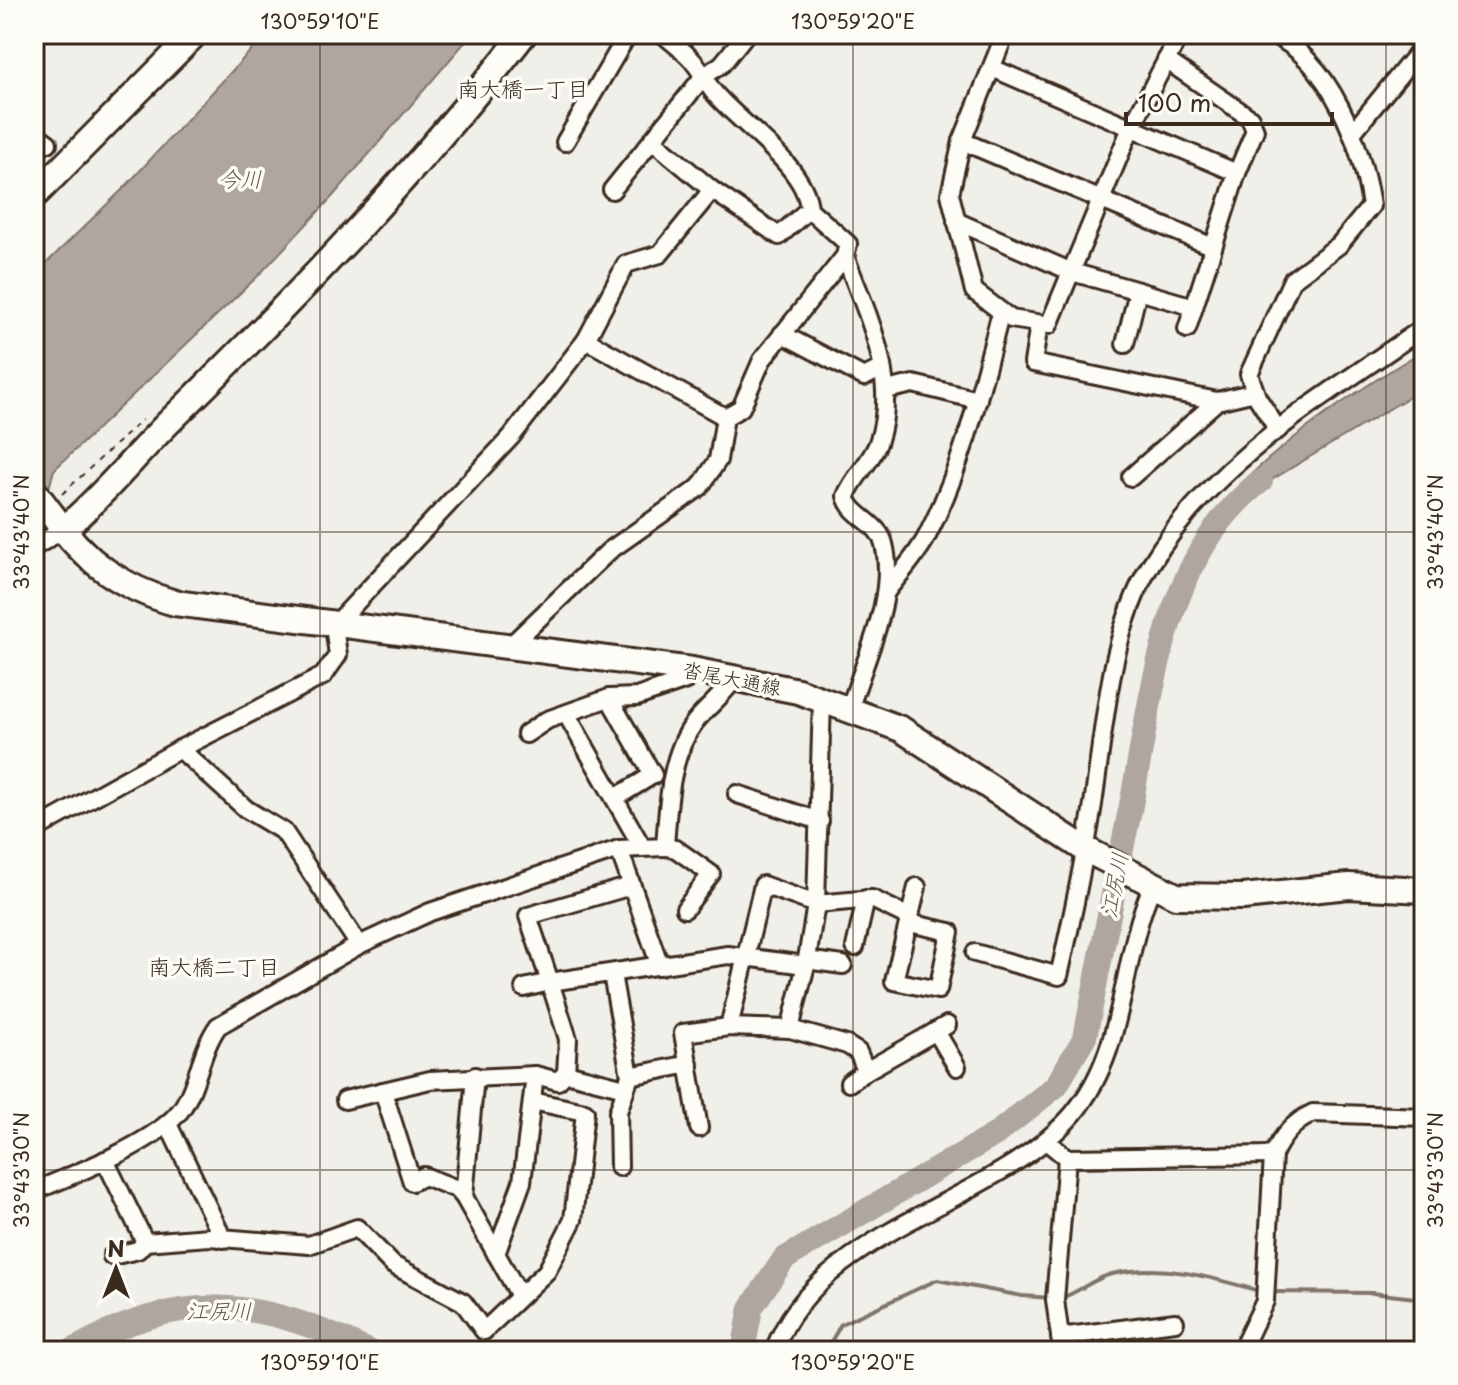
<svg xmlns="http://www.w3.org/2000/svg" width="1458" height="1385" viewBox="0 0 1458 1385" font-family="'Playpen Sans','Klee One',sans-serif">
	<style>
		.water { fill: #aea69f; stroke: #80746b; stroke-width: 2 }
		.lines { fill: none; stroke-linecap: round; stroke-linejoin: round }
		.stream { stroke: #80746b; stroke-width: 4 }
		.river { stroke: #aea69f; stroke-width: 24 }
		.street-casing { stroke: #3b2a1e; stroke-width: 22 }
		.secondary-casing { stroke: #3b2a1e; stroke-width: 30 }
		.path { stroke: #3b2a1e; stroke-width: 2; stroke-dasharray: 6 6; stroke-linecap: butt }
		.street { stroke: #fdfcf7; stroke-width: 16 }
		.secondary { stroke: #fdfcf7; stroke-width: 24 }
		.secondary-bridge-casing { stroke: #3b2a1e; stroke-width: 30; stroke-linecap: butt }
		.secondary-bridge { stroke: #fdfcf7; stroke-width: 24 }
		.ticks { fill: none; stroke: #3b2a1e; stroke-width: 2; stroke-opacity: 0.45 }
		.labels { text-anchor: middle; stroke-width: 7; stroke-linejoin: round; paint-order: stroke }
		.street-label { font-size: 20px; fill: #3b2a1e; stroke: #fdfcf7 }
		.neighbourhood-label { font-size: 22px; fill: #3b2a1e; stroke: #fdfcf7 }
		.water-label { font-size: 22px; font-style: italic; fill: #63554b; stroke: #fdfcf7 }
		.neatline { fill: none; stroke: #3b2a1e; stroke-width: 3 }
		.ticks-label { font-size: 20px; text-anchor: middle; fill: #3b2a1e }
	</style>
	<rect width="100%" height="100%" fill="#f1efea"/>
	<filter id="ink" filterUnits="userSpaceOnUse"><feTurbulence type="fractalNoise" baseFrequency=".0125" numOctaves="2"/><feDisplacementMap in="SourceGraphic" scale="16" xChannelSelector="R" yChannelSelector="G"/><feConvolveMatrix kernelMatrix="1 2 1 2 8 2 1 2 1" color-interpolation-filters="sRGB"/></filter>
	<g filter="url(#ink)">
		<g class="water">
			<path d="M 266,34 L 472,34 L 333,196 L 259,275 L 54,470 L 48,492 L 34,504 L 34,275 L 125,187 Z"/>
			<path d="M 1424,350 L 1424,388 L 1212,516 C 1263,452 1354,392 1424,350 Z"/>
		</g>
		<g class="lines">
			<g class="stream">
				<path d="M 1268,1292 L 1372,1293 L 1424,1299"/>
				<path d="M 1061,1298 C 1078,1293 1094,1278 1112,1274 C 1163,1263 1210,1277 1259,1291"/>
				<path d="M 826,1351 L 841,1324 L 937,1280 L 1022,1296 L 1052,1298"/>
			</g>
			<g class="river">
				<path d="M 71,1351 C 181,1289 257,1297 368,1351"/>
				<path d="M 743,1351 L 751,1308 L 784,1259 L 996,1134 L 1056,1086 L 1085,1037 C 1100,959 1115,882 1131,805 C 1153,692 1163,556 1261,481"/>
			</g>
			<defs>
				<g id="street">
					<path d="M 663,34 C 672,42 683,50 691,59 C 701,69 706,84 716,95 C 742,125 807,168 809,209 L 848,244 L 845,256 L 762,360 L 741,408 L 725,417 L 586,340 L 626,264 L 660,254 L 712,190"/>
					<path d="M 1005,34 L 962,141 L 950,194 L 974,291 L 1011,319 L 1049,325 L 1130,130 L 1180,34"/>
					<path d="M 1271,34 C 1331,60 1362,146 1371,206 L 1339,245 L 1292,280 L 1249,374 L 1257,397 L 1278,430"/>
					<path d="M 1166,60 L 1250,118 L 1255,130 L 1237,173"/>
					<path d="M 992,68 L 1237,173 L 1187,329"/>
					<path d="M 34,133 L 48,143"/>
					<path d="M 1352,133 L 1424,45"/>
					<path d="M 652,140 L 712,190 L 779,236 L 809,209"/>
					<path d="M 962,141 L 1213,247"/>
					<path d="M 565,142 L 628,34"/>
					<path d="M 612,190 L 703,77 L 722,64 L 746,34"/>
					<path d="M 956,221 L 1072,272 L 1194,307"/>
					<path d="M 845,256 C 867,314 900,380 878,443 C 871,463 853,477 846,496 C 851,517 879,522 884,544 C 897,596 865,658 850,708"/>
					<path d="M 1039,324 L 1033,363 L 1217,401 L 1255,392"/>
					<path d="M 782,334 L 864,377 L 882,368"/>
					<path d="M 1125,344 L 1138,291"/>
					<path d="M 886,390 L 913,384 L 978,400"/>
					<path d="M 1131,477 L 1217,401"/>
					<path d="M 34,547 L 63,530"/>
					<path d="M 886,592 C 899,574 917,556 927,536 C 963,466 981,388 1001,312"/>
					<path d="M 508,648 L 609,551 L 700,487 L 718,460 L 725,417"/>
					<path d="M 609,698 L 653,775 L 615,798"/>
					<path d="M 567,715 L 642,847"/>
					<path d="M 526,734 L 547,720 L 609,698 L 637,697 L 686,680 L 692,670"/>
					<path d="M 180,749 L 246,809 L 284,832 L 359,945"/>
					<path d="M 737,794 L 820,821"/>
					<path d="M 34,830 L 180,749 L 323,676 L 338,655 L 334,626 L 511,437 L 586,340"/>
					<path d="M 665,847 L 676,849 L 711,874 L 685,909"/>
					<path d="M 619,849 L 660,966"/>
					<path d="M 909,923 L 950,932 L 938,990 L 894,981 L 917,887"/>
					<path d="M 855,947 L 866,899"/>
					<path d="M 975,953 L 1059,976 C 1072,919 1084,862 1093,804 C 1105,725 1109,634 1151,564 C 1214,459 1326,396 1424,327"/>
					<path d="M 806,960 L 843,965"/>
					<path d="M 612,974 L 630,1076 L 618,1112 L 619,1167"/>
					<path d="M 524,988 L 550,982 L 528,916 L 631,886"/>
					<path d="M 729,1027 L 763,885 L 816,904 L 872,899 L 909,917"/>
					<path d="M 790,1029 L 806,965"/>
					<path d="M 936,1031 L 957,1067"/>
					<path d="M 566,1073 L 625,1088"/>
					<path d="M 535,1075 L 558,1081 L 566,1073 L 568,1039 L 550,982 L 728,955 L 806,965 L 816,904 L 822,699"/>
					<path d="M 630,1076 L 689,1064"/>
					<path d="M 849,1083 L 866,1071"/>
					<path d="M 383,1091 L 412,1182 L 424,1176 L 457,1189 L 464,1197 L 520,1296"/>
					<path d="M 345,1100 L 430,1080 L 535,1075 L 522,1182 L 496,1254"/>
					<path d="M 168,1124 L 223,1239"/>
					<path d="M 699,1128 L 683,1033 L 729,1027 L 790,1029 L 847,1045 L 858,1052 L 866,1071 L 947,1025"/>
					<path d="M 1046,1141 L 1067,1158 L 1273,1155"/>
					<path d="M 105,1160 L 145,1242 L 209,1237 L 309,1245 L 357,1228 L 393,1265 L 463,1302 L 484,1331 L 547,1271 L 573,1220 L 585,1112 L 532,1101"/>
					<path d="M 34,1191 C 73,1175 155,1143 180,1111 C 198,1087 200,1051 218,1026 L 359,945 L 430,912 L 619,849 L 665,847 C 668,807 669,756 695,722 C 708,706 725,694 736,676"/>
					<path d="M 464,1197 L 475,1076"/>
					<path d="M 112,1256 L 138,1250 L 145,1242"/>
					<path d="M 1060,1337 L 1175,1322"/>
					<path d="M 774,1351 C 818,1228 996,1204 1073,1114 C 1128,1049 1119,961 1152,887"/>
					<path d="M 1062,1351 L 1055,1300 L 1067,1158"/>
					<path d="M 1241,1351 L 1265,1301 L 1273,1155 C 1282,1135 1294,1122 1313,1113 L 1424,1117"/>
				</g>
				<g id="secondary">
					<path d="M 34,196 L 195,34"/>
					<path d="M 53,516 C 85,562 122,588 175,603 L 692,670 L 798,691 L 901,729 L 1083,848 L 1176,896 L 1243,897 L 1349,886 L 1424,890"/>
					<path d="M 63,530 C 102,497 133,458 169,422 C 295,299 416,173 524,34"/>
				</g>
			</defs>
			<use href="#street" class="street-casing"/>
			<use href="#secondary" class="secondary-casing"/>
			<path class="path" d="M 62,494 L 142,420"/>
			<use href="#street" class="street"/>
			<use href="#secondary" class="secondary"/>
			<defs>
				<path id="secondary-bridge" d="M 34,491 L 53,516"/>
			</defs>
			<use href="#secondary-bridge" class="secondary-bridge-casing"/>
			<use href="#secondary-bridge" class="secondary-bridge"/>
		</g>
	</g>
	<path class="ticks" d="M 320,34 L 320,1351M 853,34 L 853,1351M 1386,34 L 1386,1351M 34,532 L 1424,532M 34,1170 L 1424,1170"/>
	<g class="labels">
		<g class="street-label">
			<text transform="translate(732 679) rotate(11)" y="7">沓尾大通線</text>
		</g>
		<g class="neighbourhood-label">
			<text x="523" y="97">南大橋一丁目</text>
			<text x="214" y="975">南大橋二丁目</text>
		</g>
		<g class="water-label">
			<text x="240" y="187">今川</text>
			<text transform="translate(1114 885) rotate(-79)" y="8">江尻川</text>
			<text x="219" y="1319">江尻川</text>
		</g>
	</g>
	<rect width="1458" height="1385" fill="none" stroke="#fdfcf7" stroke-width="88"/>
	<g transform="translate(116 1269)" stroke="#fdfcf7" stroke-width="6" paint-order="stroke">
	<path d="M0-6L14 30L0 20L-14 30Z" fill="#3b2a1e"/>
	<text y="-12" font-size="22" font-weight="bold" text-anchor="middle" fill="#3b2a1e">N</text>
	</g>
	<path d="M1126 112v12h206v-12" fill="none" stroke="#3b2a1e" stroke-width="4"/>
	<text x="1138" y="112" font-size="24" fill="#3b2a1e" stroke="#fdfcf7" stroke-width="6" paint-order="stroke">100 m</text>
	<rect x="44" y="44" width="1370" height="1297" class="neatline"/>
	<g class="ticks-label">
		<text x="320" y="29">130°59'10"E</text>
		<text x="853" y="29">130°59'20"E</text>
		<text transform="translate(22 532) rotate(-90)" y="7">33°43'40"N</text>
		<text transform="translate(1436 532) rotate(-90)" y="7">33°43'40"N</text>
		<text transform="translate(22 1170) rotate(-90)" y="7">33°43'30"N</text>
		<text transform="translate(1436 1170) rotate(-90)" y="7">33°43'30"N</text>
		<text x="320" y="1370">130°59'10"E</text>
		<text x="853" y="1370">130°59'20"E</text>
	</g>
</svg>
